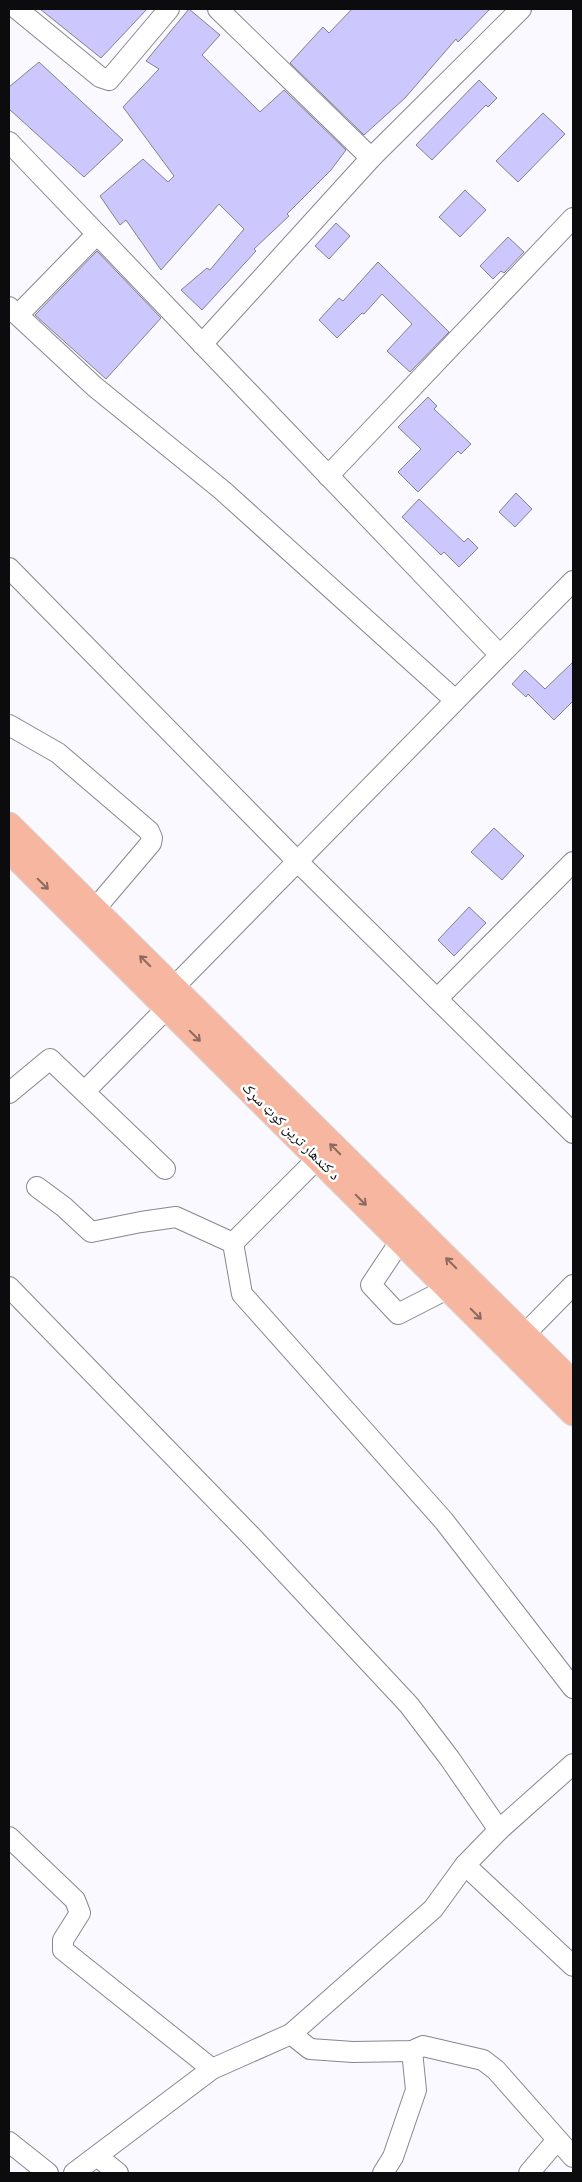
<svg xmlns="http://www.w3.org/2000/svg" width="582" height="2182" viewBox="0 0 582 2182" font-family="'Titillium Web','Noto Naskh Arabic',sans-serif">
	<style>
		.building { fill: #ccc7fc; stroke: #828289 }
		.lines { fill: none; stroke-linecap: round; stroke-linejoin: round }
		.minor-casing { stroke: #87878e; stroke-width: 22 }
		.major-casing { stroke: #d8d8d8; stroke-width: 27 }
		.minor { stroke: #fff; stroke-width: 20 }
		.major { stroke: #f7b6a0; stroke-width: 25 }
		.oneway { stroke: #8d6a5e }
		.labels { text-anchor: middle; stroke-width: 5; stroke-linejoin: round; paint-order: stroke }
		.street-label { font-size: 15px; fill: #0c0c0e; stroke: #fff }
	</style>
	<rect width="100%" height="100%" fill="#f9f9ff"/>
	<g class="building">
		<path d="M 40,9 L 147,9 L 101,58 Z"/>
		<path d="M 189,9 L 220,35 L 202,55 L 260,112 L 284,90 L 346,150 L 331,170 L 287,214 L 289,216 L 254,249 L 256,251 L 202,310 L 181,290 L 207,268 L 210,270 L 244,229 L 219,204 L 161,270 L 126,220 L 120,225 L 100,196 L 143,159 L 168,182 L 174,176 L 123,107 L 159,69 L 146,61 Z"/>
		<path d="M 352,9 L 490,9 L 458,42 L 456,39 L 405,98 L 364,135 L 290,63 L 323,27 L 329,33 Z"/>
		<path d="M 39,62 L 123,140 L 84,177 L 9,109 L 9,87 Z"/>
		<path d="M 479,80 L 497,98 L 488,107 L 486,105 L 432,160 L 416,145 Z"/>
		<path d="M 543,113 L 565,134 L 518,182 L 496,161 Z"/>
		<path d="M 465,190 L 486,210 L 460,237 L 439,217 Z"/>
		<path d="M 336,223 L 350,236 L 329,259 L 315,246 Z"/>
		<path d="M 508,237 L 524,252 L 504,273 L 501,271 L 493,279 L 480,266 Z"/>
		<path d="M 97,251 L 161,318 L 106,379 L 35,315 Z"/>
		<path d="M 378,262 L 449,332 L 410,372 L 387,351 L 412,324 L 382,294 L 364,314 L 362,313 L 337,338 L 319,320 L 339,298 L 343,301 Z"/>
		<path d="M 428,397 L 437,406 L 434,409 L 471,444 L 461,454 L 458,451 L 418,492 L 398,472 L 421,449 L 398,427 Z"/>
		<path d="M 516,493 L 532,509 L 515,527 L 499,512 Z"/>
		<path d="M 419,499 L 464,542 L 468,538 L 478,548 L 459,567 L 444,552 L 441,555 L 402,517 Z"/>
		<path d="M 573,662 L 573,701 L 554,720 L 528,694 L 526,697 L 512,684 L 525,670 L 545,689 Z"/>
		<path d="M 494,828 L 524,856 L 502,880 L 471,852 Z"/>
		<path d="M 469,907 L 486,923 L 454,956 L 438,940 Z"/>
	</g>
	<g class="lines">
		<defs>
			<g id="minor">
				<path d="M 17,9 L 100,77 L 109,80 L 169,9"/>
				<path d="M 218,9 L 371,158"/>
				<path d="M 9,142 L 499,654"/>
				<path d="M 9,307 L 95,387 L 222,490 L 455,700"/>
				<path d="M 18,315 L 97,234"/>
				<path d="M 202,344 L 371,158 L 521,9"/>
				<path d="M 328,476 L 573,218"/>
				<path d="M 9,568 L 298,862 L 573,1133"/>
				<path d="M 9,725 L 58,753 L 149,831 L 152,838 L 151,843 L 94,910"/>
				<path d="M 173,988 L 573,581"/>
				<path d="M 437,999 L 573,862"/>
				<path d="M 85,1091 L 167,1008"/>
				<path d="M 9,1093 L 50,1059 L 165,1169"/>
				<path d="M 318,1158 L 233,1243 L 242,1294 L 444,1521 L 573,1688"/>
				<path d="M 37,1187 L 64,1207 L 91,1232 L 141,1222 L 176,1217 L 233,1243"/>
				<path d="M 401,1240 L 371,1285 L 398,1314 L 449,1288"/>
				<path d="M 9,1287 L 252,1537 L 409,1705 L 450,1759 L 499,1830"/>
				<path d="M 515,1344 L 573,1285"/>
				<path d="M 9,1837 L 75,1900 L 80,1913 L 63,1940 L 63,1950 L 212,2069"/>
				<path d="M 465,1865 L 573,1966"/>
				<path d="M 291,2034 L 310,2049 L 353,2052 L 412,2051 L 423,2046 L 483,2060 L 496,2070 L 573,2157"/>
				<path d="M 9,2142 L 48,2173"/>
				<path d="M 98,2157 L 118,2173"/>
				<path d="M 74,2173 L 212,2069 L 291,2034 L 433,1909 L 465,1865 L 499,1830 L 573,1764"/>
				<path d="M 383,2173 L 393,2157 L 416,2090 L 412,2051"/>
				<path d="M 529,2173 L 557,2140"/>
			</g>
			<g id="major">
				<path d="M 9,825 L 573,1383"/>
				<path d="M 9,850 L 573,1413"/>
			</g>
		</defs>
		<use href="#minor" class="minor-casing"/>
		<use href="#major" class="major-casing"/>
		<use href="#minor" class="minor"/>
		<use href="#major" class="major"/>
	</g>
	<defs><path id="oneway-shaft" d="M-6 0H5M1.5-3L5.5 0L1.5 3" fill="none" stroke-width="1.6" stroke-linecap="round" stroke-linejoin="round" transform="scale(1.25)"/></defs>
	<g class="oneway">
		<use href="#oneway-shaft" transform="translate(43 884) rotate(45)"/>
		<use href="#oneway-shaft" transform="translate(145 961) rotate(-135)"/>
		<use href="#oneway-shaft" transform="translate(195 1036) rotate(45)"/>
		<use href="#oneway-shaft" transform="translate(335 1149) rotate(-135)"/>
		<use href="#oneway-shaft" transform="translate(361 1200) rotate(45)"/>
		<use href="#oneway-shaft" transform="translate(451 1263) rotate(-135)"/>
		<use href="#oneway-shaft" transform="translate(476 1314) rotate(45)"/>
	</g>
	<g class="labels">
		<g class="street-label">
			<text transform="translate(291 1131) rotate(45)" y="5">د کندهار ترين کوټ سړک</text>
		</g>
	</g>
	<rect width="582" height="2182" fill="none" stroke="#0c0c0e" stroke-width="20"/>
</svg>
